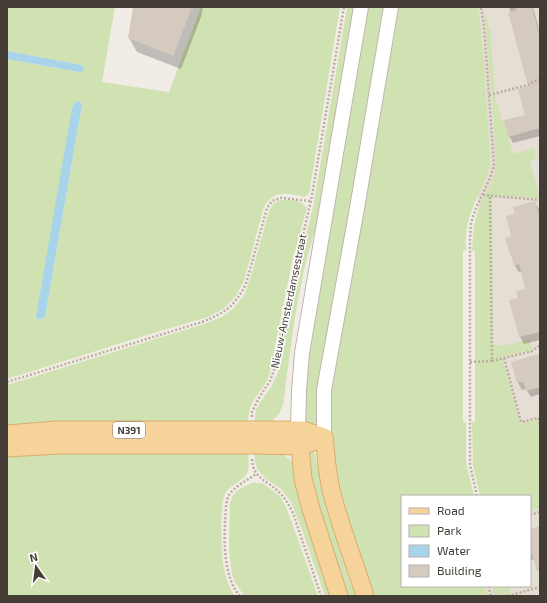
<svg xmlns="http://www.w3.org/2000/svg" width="547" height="603" font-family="'Exo 2',sans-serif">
	<rect width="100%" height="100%" fill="#f1ede6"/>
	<path fill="#e5ded4" d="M473,7H540V596H468L486,588L487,586H530V496H485Z"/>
	<path fill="#d1e2b2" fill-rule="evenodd" d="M7,7H115L102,82L169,92L201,7H340L309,194L304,197C287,192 270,190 263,210L244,281L236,296L223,309L208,317L144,336L7,379V59L79,72L84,68L81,65L7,51ZM74,104L82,106L45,317L39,320L36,316Z
		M347,7H355L320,211L304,270L294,323L283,405L279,414L273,420L261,425H254L256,410L261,401L271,387L278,372L284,333L301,253L309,224L314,202Z
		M367,7H385L318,421L315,424L307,425L302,419L308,353Z
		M397,7H478L480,21L484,62L490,159C489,180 478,192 472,210C467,222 465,237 466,250L463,251V422L466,423V463L474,496H402V586H485L488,596H369L329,454L330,377L340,340Z
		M485,16H487L488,27L490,28L495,91L491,92Z
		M495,95L502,121L504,120L513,154L534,148L536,159L530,161L540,197V198L494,195L492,199L493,344L502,346L529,340L532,349L502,357L520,424L537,419L540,431V508L530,511V496H480L473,466L472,422H475V251H472C473,238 473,225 477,214C480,204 486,195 490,185C493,179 495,172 496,164L492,96Z
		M280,200C290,200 300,199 307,208L292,262L269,376C264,390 251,398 249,413C248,417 248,422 248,426L7,429V385L204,324L222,317L234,308L244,295L250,279L269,211L273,204Z
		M248,449C248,456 250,464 248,471C245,481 230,484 225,494C219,508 221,562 226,577C228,584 231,590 235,596H7V453Z
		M254,449L281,453L289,459L294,464L335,596H325L301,527L291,502L281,489L265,478L257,469L255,462Z
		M307,450L313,451L315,454L326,506L350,582L356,596H343L318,520Z
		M252,483H261L264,484L280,496L287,509L318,596H244L235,582L232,574L231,567L229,550L230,503L233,495L238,490L243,487Z
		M492,586H509L510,594L506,596H494Z"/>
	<path fill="#e3e0de" d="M539,158L540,193L539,194L530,161Z"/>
	<path fill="#a7d4e9" d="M7,51L82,65L84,68V70L81,72H79L7,59Z
		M79,101L81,103L82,105L45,317L38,320L36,316L72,108L75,102Z"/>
	<path fill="#0003" d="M134,7H203L201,17L181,69L137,52L129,38Z
		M509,7H533L540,33V136L513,143L509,136L526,116L530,87Z
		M535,203L539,209L540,213V340L524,344L520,337L510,301L519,299L526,289L522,272H519L515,266L513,237L516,215Z
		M540,355V394L531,397L526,389L522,390L518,383L513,362Z
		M540,527V558L530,560V530Z"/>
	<path fill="#d5cabf" d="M133,7H192L173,56L128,38Z
		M516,7H532L540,37V128L508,137L504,120L525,115L518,89L528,86L508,12L516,10Z
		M535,201L540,218V332L519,337L509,300L518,298L516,291L525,289L519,264L514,266L511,255H510L505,238L511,236L506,216L515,214L513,207Z
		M538,354L540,362V387L526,391L523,382L517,383L511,362Z
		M540,526V571H537L530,547V529Z"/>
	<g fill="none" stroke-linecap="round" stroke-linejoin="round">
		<g stroke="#bfb6ac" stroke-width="16">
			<path id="minor" d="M298,430L299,391L302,353L361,7
				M324,437V390L356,214L391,7"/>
		</g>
		<g stroke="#d8ae6d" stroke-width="19">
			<path id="major" d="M7,434L56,430H303L324,437
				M299,436L303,479L311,509L339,596
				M324,437C326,455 327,472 331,490C340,526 354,561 365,596
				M7,448L59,445H251L299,446H303L324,437"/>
		</g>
		<path stroke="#bcae9c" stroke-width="2.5" stroke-dasharray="2 2" stroke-linecap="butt" d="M489,95L528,85L535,81L540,79
			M483,195L540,200
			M504,358L521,422L538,418L540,425
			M492,361L532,351L540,345
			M470,362L492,361L490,196
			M7,382L202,322C226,312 234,307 246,284L267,208L272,201L281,198L311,201
			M252,417V412L260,396L270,381L277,362L280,338L290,290L311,201L344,7
			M252,459C253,479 267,480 279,492C285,498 289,505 293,513L321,596
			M477,496L470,465V238L471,223L476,208L490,178L494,165L484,26L481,7
			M530,515L540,512
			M488,586L491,596
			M240,596C224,578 224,545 225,522C226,513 225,503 229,495C235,486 248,480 256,474
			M508,596L540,587"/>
		<use href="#minor" stroke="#fff" stroke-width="14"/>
		<use href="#major" stroke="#f5d39b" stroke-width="17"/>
	</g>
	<g text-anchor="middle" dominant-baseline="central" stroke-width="3" stroke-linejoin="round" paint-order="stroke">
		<rect fill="#fff" stroke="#7b7772" stroke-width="1" x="113" y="422" width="32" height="16" rx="3"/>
		<g font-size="10" font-weight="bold" fill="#433d36">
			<text x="129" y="430">N391</text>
		</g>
		<g font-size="11" fill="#433d36" stroke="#fff">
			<text transform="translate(288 301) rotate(-78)">Nieuw-Amsterdamsestraat</text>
		</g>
	</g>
	<rect width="547" height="603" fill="none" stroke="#433d36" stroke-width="16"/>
	<rect x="401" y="495" width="130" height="92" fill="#ffffff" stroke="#b4b1af"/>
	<rect x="409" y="508" width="20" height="6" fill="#f5d39b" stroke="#b4b1af"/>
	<text x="437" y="515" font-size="12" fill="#433d36">Road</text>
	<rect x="409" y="525" width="20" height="12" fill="#d1e2b2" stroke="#b4b1af"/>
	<text x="437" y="535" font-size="12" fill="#433d36">Park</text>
	<rect x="409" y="545" width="20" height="12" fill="#a7d4e9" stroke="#b4b1af"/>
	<text x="437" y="555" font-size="12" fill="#433d36">Water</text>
	<rect x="409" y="565" width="20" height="12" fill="#d5cabf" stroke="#b4b1af"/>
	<text x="437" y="575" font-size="12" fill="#433d36">Building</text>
	<g transform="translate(36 567) rotate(346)" stroke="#ffffff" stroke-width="3" paint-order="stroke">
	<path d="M0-3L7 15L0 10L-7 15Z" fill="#433d36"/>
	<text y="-6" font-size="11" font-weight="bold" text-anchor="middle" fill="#433d36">N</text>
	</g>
</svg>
